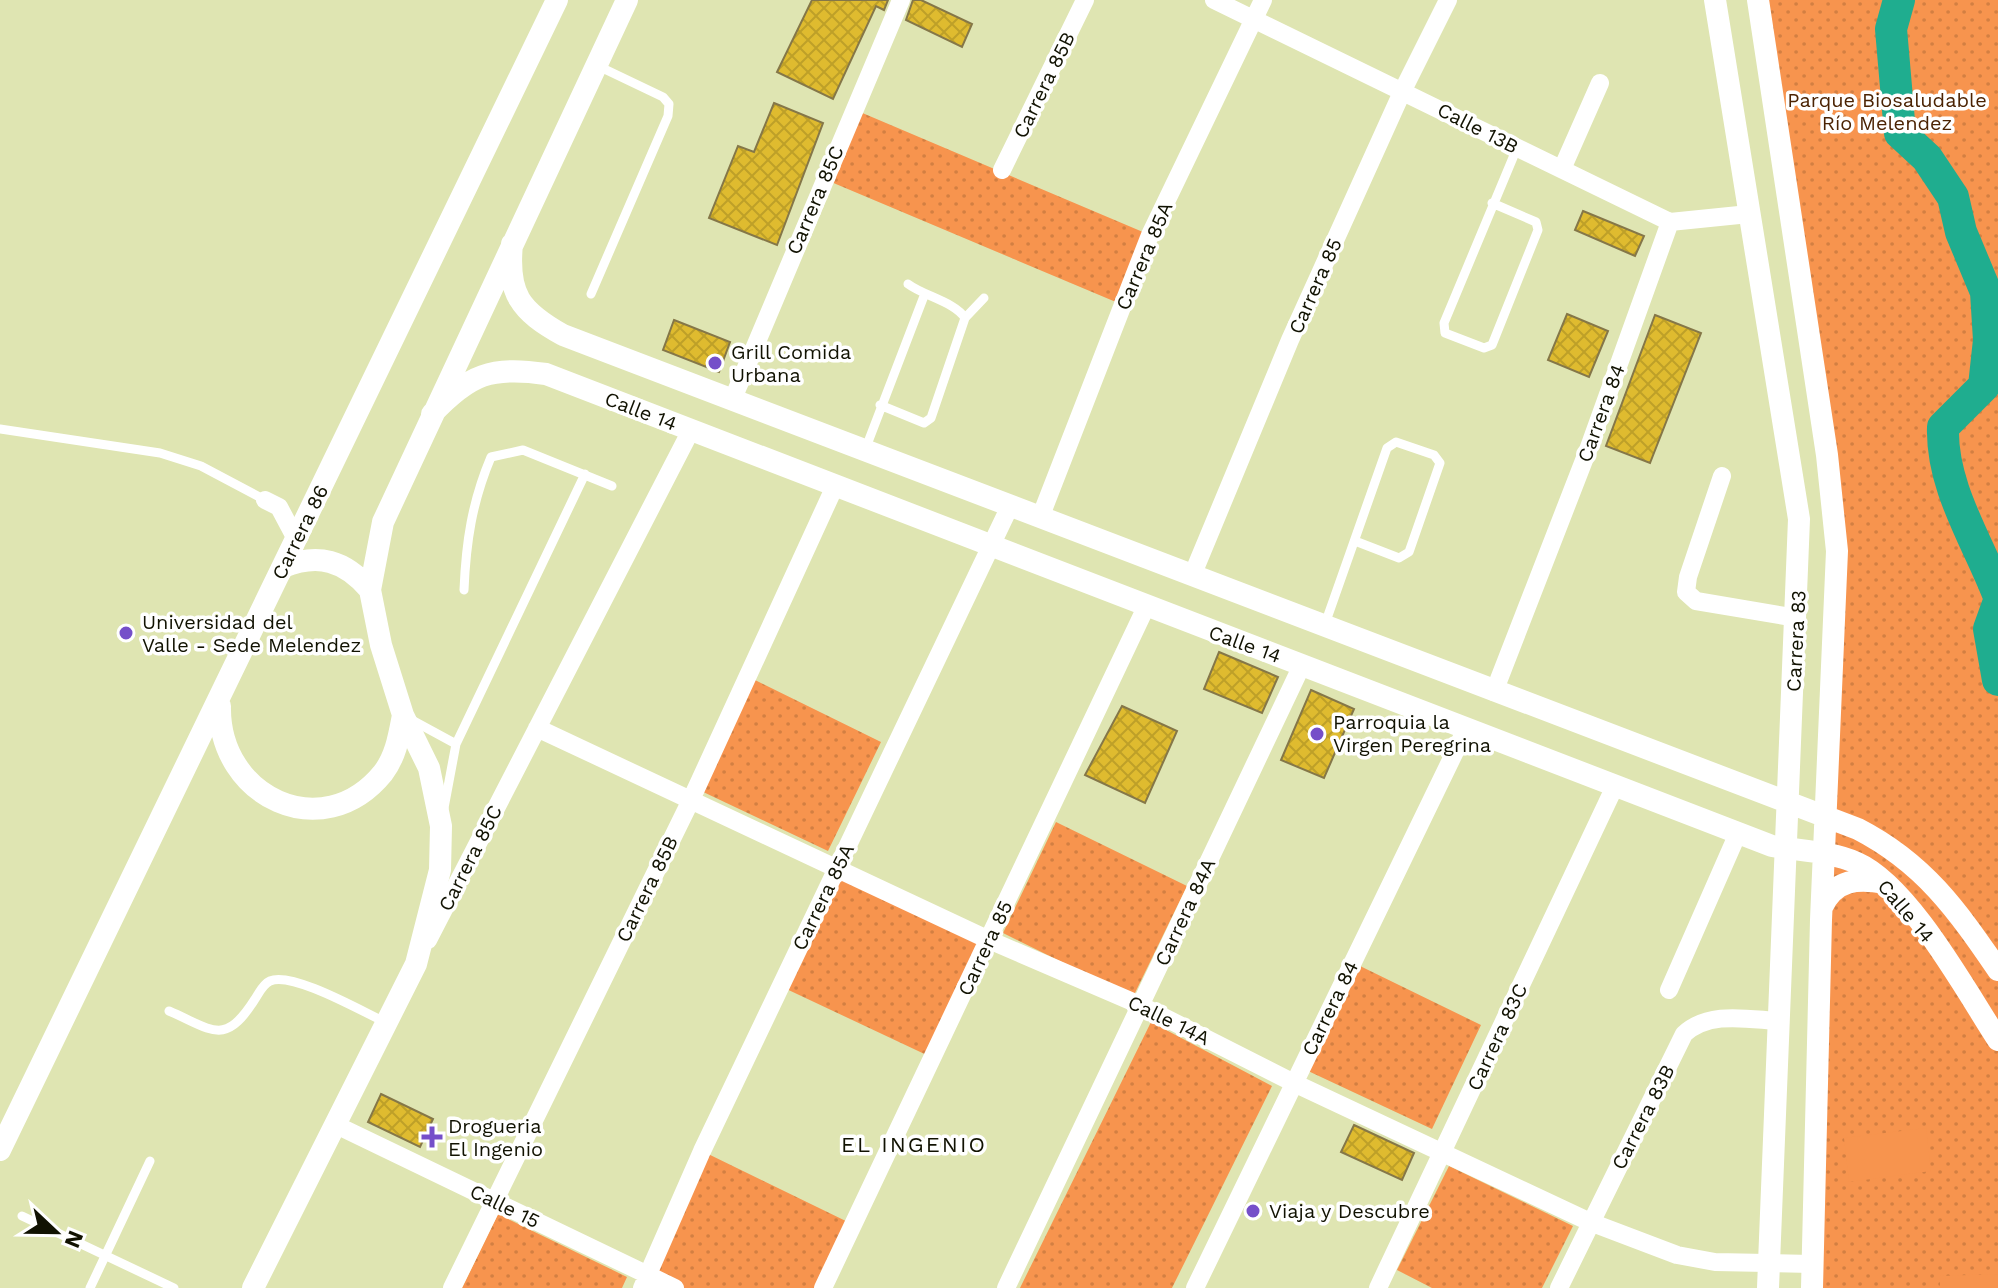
<svg xmlns="http://www.w3.org/2000/svg" width="1998" height="1288" font-family="'Work Sans',sans-serif">
	<defs>
		<pattern id="grass-dots" width="8" height="8" patternUnits="userSpaceOnUse" patternTransform="scale(2)"><rect width="8" height="8" fill="#f7944e"/><path d="M2 2h.1M6 6h.1" fill="none" stroke="#d37f42" stroke-width="1.8" stroke-linecap="round"/></pattern>
		<pattern id="building-cross-hatch" width="8" height="8" patternUnits="userSpaceOnUse" patternTransform="scale(2)"><rect width="8" height="8" fill="#dfbb2f"/><path d="M0 0l8 8M0 8l8-8" fill="none" stroke="#bea028"/></pattern>
	</defs>
	<rect width="100%" height="100%" fill="#dfe5b2"/>
	<path fill="url(#grass-dots)" d="M1758,0H1998V1288H1812L1837,587Z
		M853,109L1150,235L1123,305L824,179Z
		M753,679L881,742L828,851L699,790Z
		M1056,822L1187,886L1133,997L1003,933Z
		M837,868L989,940L933,1058L780,986Z
		M1360,966L1481,1025L1432,1129L1306,1070Z
		M1151,1022L1272,1086L1172,1288H1020Z
		M702,1151L854,1225L823,1288H675L648,1275Z
		M1449,1166L1573,1226L1542,1288H1432L1397,1270Z
		M498,1214L627,1277L622,1288H462Z"/>
	<path fill="#f7944e" d="M1926,1128L1931,1171L1849,1182L1844,1138Z
		M1998,1274V1288H1940V1276Z"/>
	<g fill="none" stroke-linecap="round" stroke-linejoin="round">
		<path stroke="#1fad8f" stroke-width="32" d="M1899,0L1891,29L1900,133L1927,158L1953,197L1961,232L1986,292L1989,340L1984,386L1943,427C1941,486 1977,540 1998,594
			M1998,604L1989,629L1998,680"/>
	</g>
	<path fill="url(#building-cross-hatch)" stroke="#857748" stroke-width="2" d="M812,0H888L884,10L876,6L833,99L777,72Z
		M913,0H921L972,24L962,47L906,20Z
		M774,103L823,123L777,245L709,218L738,146L754,152Z
		M1583,211L1644,236L1635,256L1575,230Z
		M1567,314L1608,331L1589,377L1548,360Z
		M1655,315L1701,333L1650,463L1606,446Z
		M674,320L730,342L719,372L663,350Z
		M1219,652L1278,677L1262,713L1204,689Z
		M1311,690L1354,709L1324,778L1281,760Z
		M1122,706L1177,731L1145,803L1085,775Z
		M381,1094L433,1119L420,1147L368,1122Z
		M1354,1125L1414,1153L1402,1180L1341,1152Z"/>
	<g fill="none" stroke-linecap="round" stroke-linejoin="round">
		<path stroke="#fff" stroke-width="9" d="M1492,203L1536,222L1538,230L1492,345L1484,348L1445,333L1444,323L1517,148
			M908,284C924,296 955,302 965,318
			M591,294L668,116L669,104L663,97L596,65
			M880,405L924,423L931,418L965,318L984,298
			M0,429L160,453L201,466L265,500
			M865,450L924,296
			M464,590C466,542 472,502 491,457L523,450L612,486
			M1325,624L1387,448L1396,442L1434,455L1440,463L1409,552L1399,558L1355,541
			M410,719L456,744
			M444,808L456,744L585,474
			M169,1011C213,1030 225,1047 255,999C259,993 263,984 270,981C292,971 363,1012 385,1022
			M22,1216L174,1288
			M90,1288L150,1161"/>
		<path stroke="#fff" stroke-width="18" d="M1214,0L1670,222L1749,214
			M1562,169L1600,83
			M1002,170L1085,0
			M732,401L901,0
			M1722,476L1688,577L1686,592L1696,601L1797,618
			M265,500L279,507L296,539
			M1040,518L1150,235L1263,0
			M1192,576L1290,340L1403,90L1448,0
			M1494,692L1588,450L1670,222
			M537,728L989,940L1140,1005L1294,1083L1590,1222L1677,1255L1715,1262L1812,1264
			M428,940L691,430
			M1669,990L1738,833
			M334,1124L675,1288
			M452,1288L690,802L835,486
			M642,1288L702,1151L1009,508
			M823,1288L1146,607
			M1006,1288L1302,665
			M1195,1288L1466,729
			M1378,1288L1615,786
			M1559,1288L1684,1034C1709,1011 1746,1019 1778,1021"/>
		<path stroke="#fff" stroke-width="22" d="M1715,0L1799,519L1768,1288
			M1758,0L1827,455L1837,551L1821,920L1812,1288
			M512,244C507,294 520,311 563,335L1858,829C1924,863 1957,910 1998,970
			M432,414C470,374 491,366 546,374L1772,846C1799,851 1831,851 1857,863C1909,886 1966,991 1998,1040
			M283,567C318,553 345,560 370,590
			M220,706C218,797 323,847 383,773C396,756 399,736 403,715
			M1822,907C1835,879 1858,878 1885,883
			M0,1150L557,0
			M253,1288L416,964L440,870L441,826L429,768L403,715L381,645L370,590L383,522L627,0"/>
	</g>
	<g fill="#754fc9" stroke="#fff" stroke-width="3">
		<circle cx="715" cy="363" r="8"/>
		<circle cx="126" cy="633" r="8"/>
		<circle cx="1317" cy="734" r="8"/>
		<path d="M428 1125h8v8h8v8h-8v8h-8v-8h-8v-8h8z"/>
		<circle cx="1253" cy="1211" r="8"/>
	</g>
	<g text-anchor="middle" dominant-baseline="central" stroke-width="7" stroke-linejoin="round" paint-order="stroke">
		<g font-size="20" fill="#111202" stroke="#fff">
			<text transform="translate(1044 85) rotate(-64)">Carrera 85B</text>
			<text transform="translate(1478 128) rotate(27)">Calle 13B</text>
			<text transform="translate(815 200) rotate(-67)">Carrera 85C</text>
			<text transform="translate(1144 256) rotate(-67)">Carrera 85A</text>
			<text transform="translate(1315 286) rotate(-66)">Carrera 85</text>
			<text transform="translate(641 411) rotate(21)">Calle 14</text>
			<text transform="translate(1601 413) rotate(-70)">Carrera 84</text>
			<text transform="translate(300 532) rotate(-64)">Carrera 86</text>
			<text transform="translate(1796 641) rotate(-87)">Carrera 83</text>
			<text transform="translate(1245 644) rotate(20)">Calle 14</text>
			<text transform="translate(470 858) rotate(-63)">Carrera 85C</text>
			<text transform="translate(647 889) rotate(-64)">Carrera 85B</text>
			<text transform="translate(823 897) rotate(-64)">Carrera 85A</text>
			<text transform="translate(1906 911) rotate(50)">Calle 14</text>
			<text transform="translate(1185 912) rotate(-65)">Carrera 84A</text>
			<text transform="translate(985 948) rotate(-65)">Carrera 85</text>
			<text transform="translate(1330 1008) rotate(-64)">Carrera 84</text>
			<text transform="translate(1169 1020) rotate(26)">Calle 14A</text>
			<text transform="translate(1497 1037) rotate(-65)">Carrera 83C</text>
			<text transform="translate(1643 1117) rotate(-63)">Carrera 83B</text>
			<text transform="translate(505 1206) rotate(26)">Calle 15</text>
		</g>
		<g font-size="20" fill="#4b2303" stroke="#fff">
			<text x="1887" y="100">Parque Biosaludable<tspan x="1887" dy="23">Río Melendez</tspan></text>
		</g>
		<g font-size="20" fill="#111202" stroke="#fff" text-anchor="start">
			<text x="731" y="352">Grill Comida<tspan x="731" dy="23">Urbana</tspan></text>
			<text x="142" y="622">Universidad del<tspan x="142" dy="23">Valle - Sede Melendez</tspan></text>
			<text x="1333" y="722">Parroquia la<tspan x="1333" dy="23">Virgen Peregrina</tspan></text>
			<text x="448" y="1126">Drogueria<tspan x="448" dy="23">El Ingenio</tspan></text>
			<text x="1269" y="1211">Viaja y Descubre</text>
		</g>
		<g font-size="22" letter-spacing="2" fill="#111202" stroke="#fff">
			<text x="914" y="1144">EL INGENIO</text>
		</g>
	</g>
	<g transform="translate(56 1232) rotate(112)" stroke="#ffffff" stroke-width="6" paint-order="stroke">
	<path d="M0-6L14 30L0 20L-14 30Z" fill="#111202"/>
	<text y="-12" font-size="22" font-weight="bold" text-anchor="middle" fill="#111202">N</text>
	</g>
</svg>
